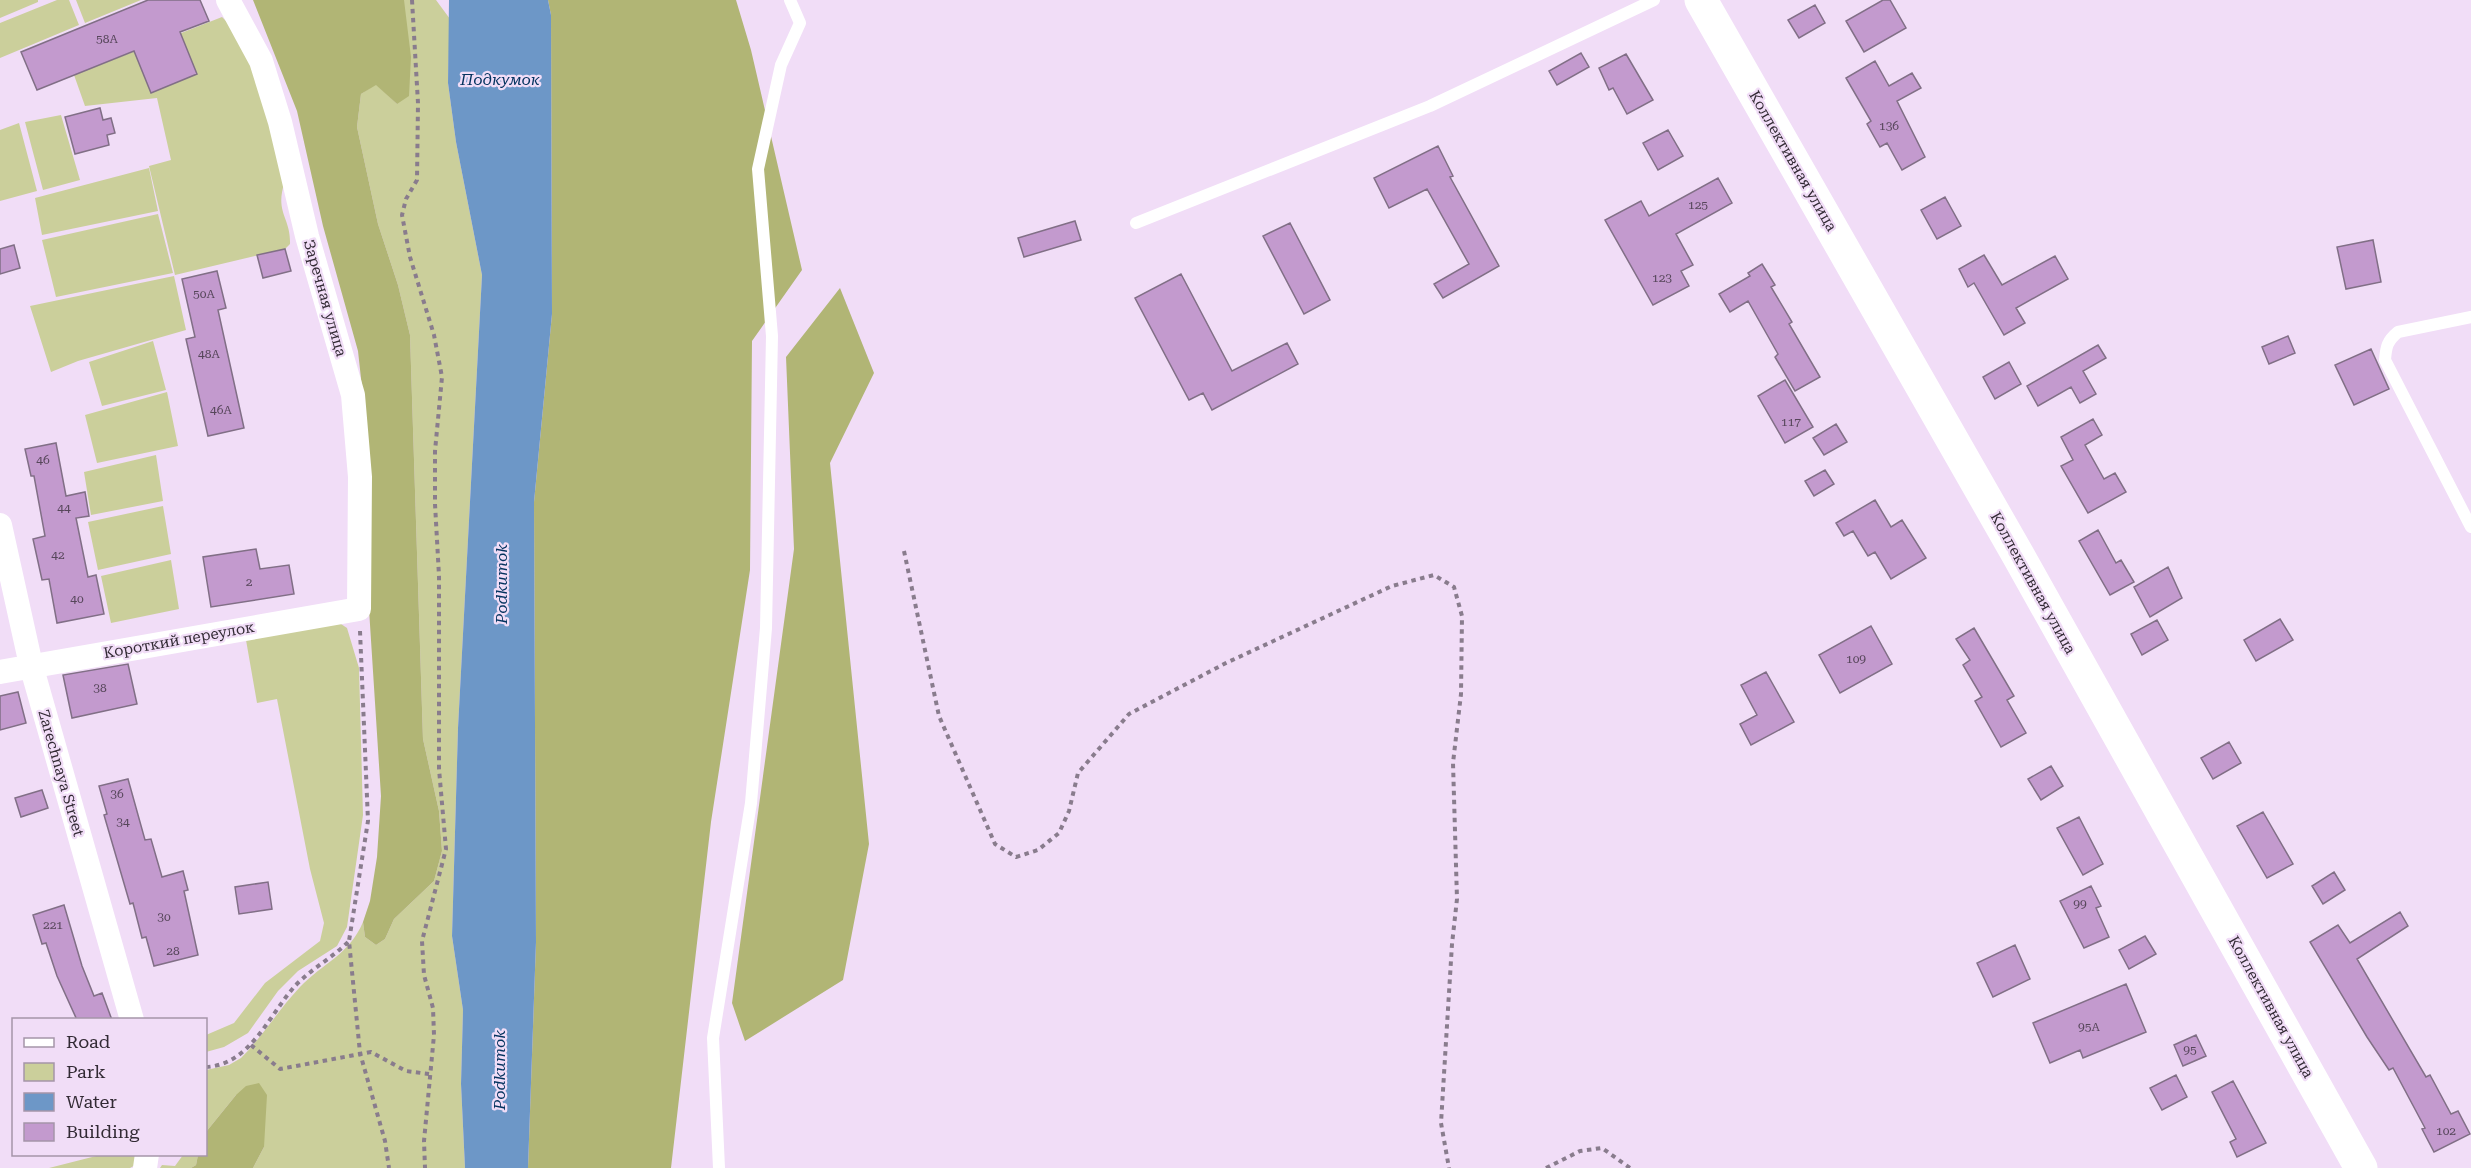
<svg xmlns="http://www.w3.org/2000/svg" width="2471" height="1168" font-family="'Roboto Serif',serif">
	<rect width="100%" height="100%" fill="#f1ddf7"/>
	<path fill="#cbcf9b" d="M0,0H38V2L0,18Z
		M57,0H69L79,25L0,58V23Z
		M76,0H141L85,23Z
		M404,0H436L450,19L448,83L456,142L482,275L458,728L452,936L463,1010L461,1084L465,1168H253L264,1147L236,1095L206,1132V1070L229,1065L241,1058C263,1036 279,1009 300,987C323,963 349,955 363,922L365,937L376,945L385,939L394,919L434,881L442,851L439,811L423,739L410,335L398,285L378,224L357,127L361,94L376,84L397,104Z
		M222,17C256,47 273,136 285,181C274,213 291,217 290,244L285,249L175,275L149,166L171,160L157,98L85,106L74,75Z
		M61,115L80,180L43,190L25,122Z
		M19,123L37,191L0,201V130Z
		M149,168L158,211L42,235L35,198Z
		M158,214L173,273L56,297L42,240Z
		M174,276L186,330L78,361L51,372L30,306Z
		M153,341L166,390L102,406L89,362Z
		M167,392L178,446L97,463L85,415Z
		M156,455L163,501L91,515L84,472Z
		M163,506L171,554L98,570L88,522Z
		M171,560L179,609L111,623L101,576Z
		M335,620L347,628L359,668L363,815L347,927L337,946L298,971L278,991L248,1033L224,1047L206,1052V1035L234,1023L265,983L320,941L324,923L310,869L277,699L257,703L246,640Z
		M100,1155H142L139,1163L130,1168H49Z
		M183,1155H198L196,1165L191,1168H160L162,1165L175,1166Z"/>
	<path fill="#b1b575" d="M253,0H404L411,57L409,96L397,104L376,85L361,94L357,127L378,224L398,285L410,335L423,739L439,811L442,851L434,881L394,919L385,939L376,945L365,937L363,922L370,901L377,857L381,796L369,609L366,424L358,351L323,226L297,111Z
		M548,0H736L751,50L802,270L752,341L750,570L711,822L671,1168H528L536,942L534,502L552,314L551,15Z
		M840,288L874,373L830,463L869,844L843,980L745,1041L732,1003L794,549L786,357Z
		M259,1083L267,1095L264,1147L253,1168H191L196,1165L198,1155L206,1154V1132L236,1095L246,1086Z"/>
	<path fill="#6d97c7" d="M449,0H548L551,15L552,314L534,502L536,942L528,1168H465L461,1084L463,1010L452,936L458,728L482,275L456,142L448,83Z"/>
	<path fill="#c39ace" stroke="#816f86" stroke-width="1.5" d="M148,0H200L209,21L180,32L197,74L151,93L134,51L37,90L21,52Z
		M1883,0H1890L1906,28L1864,52L1846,21Z
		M1815,5L1825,23L1799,38L1788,20Z
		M1581,53L1589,67L1557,85L1549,71Z
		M1626,54L1653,100L1627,114L1613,88L1609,90L1599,68Z
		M1875,61L1889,86L1912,73L1921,88L1897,101L1925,157L1902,170L1887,143L1880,147L1867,124L1871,121L1846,78Z
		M100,108L103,120L111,118L115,133L107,135L109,145L75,154L65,117Z
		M1668,130L1683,156L1658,170L1643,143Z
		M1438,146L1453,176L1450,177L1499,266L1443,298L1434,284L1469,264L1427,189L1389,208L1374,178Z
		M1718,178L1732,203L1676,234L1693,265L1681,271L1689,286L1653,305L1605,220L1641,201L1649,216Z
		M1945,197L1961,226L1937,239L1921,210Z
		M1075,221L1081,240L1024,257L1018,238Z
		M1290,223L1330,300L1304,314L1263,236Z
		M2373,240L2381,282L2346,289L2337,247Z
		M14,245L20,268L0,274V249Z
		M285,249L291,271L263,278L257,255Z
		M1984,255L2002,285L2055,256L2068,279L2016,308L2025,323L2004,335L1974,283L1968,287L1959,269Z
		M1762,264L1775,285L1771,287L1792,322L1789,324L1820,377L1795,391L1775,357L1778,354L1748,301L1730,312L1719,294L1750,276L1748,273Z
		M217,271L226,308L218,310L244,428L208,436L186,339L195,337L182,279Z
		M1181,274L1232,371L1287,343L1298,364L1212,410L1203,393L1189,400L1135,298Z
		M2288,336L2295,353L2269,364L2262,347Z
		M2098,345L2106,358L2083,371L2096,394L2080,403L2071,387L2038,406L2027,386Z
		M2371,349L2389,389L2354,405L2335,365Z
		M2009,362L2021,384L1995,399L1983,377Z
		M1785,380L1813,427L1785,443L1758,396Z
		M2093,419L2102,435L2085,445L2104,479L2115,473L2126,492L2088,513L2061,466L2073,460L2061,437Z
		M1836,424L1847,442L1824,455L1813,438Z
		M56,443L66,496L85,492L89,516L76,518L88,577L96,575L104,614L57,623L49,579L42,580L33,539L45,536L34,476H31L25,449Z
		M1825,470L1834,484L1814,496L1805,481Z
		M1875,500L1891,527L1902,520L1926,558L1891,579L1875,552L1868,556L1853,531L1844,536L1836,523Z
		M2098,530L2116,563L2121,560L2134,582L2110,595L2079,541Z
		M256,549L260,569L289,565L294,594L211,607L203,557Z
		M2168,567L2182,598L2150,617L2134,587Z
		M2280,619L2293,640L2256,661L2244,640Z
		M2157,620L2168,640L2142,655L2131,634Z
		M1871,626L1892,664L1840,693L1819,655Z
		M1974,628L2014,696L2007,700L2026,733L2001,747L1975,701L1982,697L1963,665L1970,660L1956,639Z
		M128,664L137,704L72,718L63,675Z
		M1766,672L1794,722L1751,745L1740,724L1757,715L1741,685Z
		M18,692L26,723L0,730V696Z
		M2229,742L2241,763L2213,779L2201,758Z
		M2051,766L2063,786L2041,800L2028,779Z
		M128,779L145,840L151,839L162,877L183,871L188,890L184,891L198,955L154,966L146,937L142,938L133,903L130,904L104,815L107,814L99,786Z
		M42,790L48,808L21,817L15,798Z
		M2263,812L2293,864L2267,878L2237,826Z
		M2079,817L2103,864L2083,875L2057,828Z
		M2334,872L2345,890L2323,904L2312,886Z
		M268,882L272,909L239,914L235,887Z
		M2091,886L2101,906L2096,908L2109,937L2084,948L2060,901Z
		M64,905L82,966L94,996L102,993L112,1020H77L57,976L46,943L42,944L33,915Z
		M2400,912L2408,926L2357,959L2426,1077L2430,1075L2451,1114L2458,1111L2470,1134L2434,1152L2422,1129L2425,1128L2393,1068L2389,1070L2367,1037L2310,942L2338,925L2350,943Z
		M2145,936L2156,954L2129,969L2119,950Z
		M2015,945L2030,979L1993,997L1977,963Z
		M2126,984L2146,1032L2083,1058L2080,1050L2050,1063L2033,1023Z
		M2196,1035L2206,1056L2183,1066L2174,1045Z
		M2176,1075L2187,1097L2162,1110L2150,1088Z
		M2233,1081L2266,1143L2237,1157L2230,1142L2236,1139L2212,1092Z"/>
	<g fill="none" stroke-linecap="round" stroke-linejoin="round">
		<path stroke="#897c8d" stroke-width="4" stroke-dasharray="4.5 4.5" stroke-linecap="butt" d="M412,0L418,103L417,180L406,199L402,215L410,257L434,335L442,377L435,451V504L439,576V769L446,849L422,941L424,975L433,1008L434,1035L424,1141L425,1168
			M904,551L939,716L995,844L1016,857L1038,850L1059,833L1069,811L1078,773L1129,714L1226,663L1392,586L1434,575L1454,587L1462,616L1461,694L1453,763L1457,899L1452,944L1441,1123L1449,1168
			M360,631L368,821L349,941L360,1053L385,1141L389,1168
			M251,1045L280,1069L371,1052L406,1071L429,1074
			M206,1067C250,1065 269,1015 295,986C311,969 332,958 348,942
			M1546,1168L1580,1151L1602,1148L1630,1168"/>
		<path stroke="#fff" stroke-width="12" d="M1136,223L1430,106L1654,0
			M2471,317L2398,332C2387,341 2386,347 2385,360L2471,527
			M719,1168L713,1038L751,803L766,628L772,336L758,169L781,65L800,23L790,0"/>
		<path stroke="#fff" stroke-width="24" d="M0,525L31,665L132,1020
			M0,672L359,609L360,477L353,395L307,236L280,122L261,61L228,0
			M145,1168L147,1154"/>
		<path stroke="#fff" stroke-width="33" d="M1701,0L2018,555L2361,1168"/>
	</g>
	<g text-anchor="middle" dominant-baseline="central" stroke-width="4.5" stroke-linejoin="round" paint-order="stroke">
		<g font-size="12" fill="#56465a">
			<text x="107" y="39">58А</text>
			<text x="1889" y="126">136</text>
			<text x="1698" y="205">125</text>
			<text x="1662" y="278">123</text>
			<text x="204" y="294">50А</text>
			<text x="209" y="354">48А</text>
			<text x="221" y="410">46А</text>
			<text x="1791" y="422">117</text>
			<text x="43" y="460">46</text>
			<text x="64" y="508">44</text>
			<text x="58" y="555">42</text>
			<text x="249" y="582">2</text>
			<text x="77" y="599">40</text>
			<text x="1856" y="659">109</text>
			<text x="100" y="688">38</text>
			<text x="117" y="794">36</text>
			<text x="123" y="822">34</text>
			<text x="2080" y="904">99</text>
			<text x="164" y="917">30</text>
			<text x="53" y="925">221</text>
			<text x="173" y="951">28</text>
			<text x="2089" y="1027">95А</text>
			<text x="2190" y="1050">95</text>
			<text x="2446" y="1131">102</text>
		</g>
		<g font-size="15" fill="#322a34" stroke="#f1ddf7">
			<text transform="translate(1793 161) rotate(60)">Коллективная улица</text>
			<text transform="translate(325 298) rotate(74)">Заречная улица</text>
			<text transform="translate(2033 583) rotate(61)">Коллективная улица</text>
			<text transform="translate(179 640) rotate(-10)">Короткий переулок</text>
			<text transform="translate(61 773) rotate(74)">Zarechnaya Street</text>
			<text transform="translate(2271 1007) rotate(61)">Коллективная улица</text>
		</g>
		<g font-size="16" font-style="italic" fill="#03325e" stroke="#f1ddf7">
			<text x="500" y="79">Подкумок</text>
			<text transform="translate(501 584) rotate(-90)">Podkumok</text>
			<text transform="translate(499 1070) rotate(-90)">Podkumok</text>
		</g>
	</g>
	<rect x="12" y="1018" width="195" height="138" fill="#f1ddf7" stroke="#a595a9" stroke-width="1.5"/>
	<rect x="24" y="1038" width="30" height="9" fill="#ffffff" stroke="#a595a9" stroke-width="1.5"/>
	<text x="66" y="1048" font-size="18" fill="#322a34">Road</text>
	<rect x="24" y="1063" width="30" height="18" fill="#cbcf9b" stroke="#a595a9" stroke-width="1.5"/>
	<text x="66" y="1078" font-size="18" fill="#322a34">Park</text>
	<rect x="24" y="1093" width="30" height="18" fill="#6d97c7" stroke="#a595a9" stroke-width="1.5"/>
	<text x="66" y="1108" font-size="18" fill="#322a34">Water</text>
	<rect x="24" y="1123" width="30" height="18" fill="#c39ace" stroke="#a595a9" stroke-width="1.5"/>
	<text x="66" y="1138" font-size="18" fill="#322a34">Building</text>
</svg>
